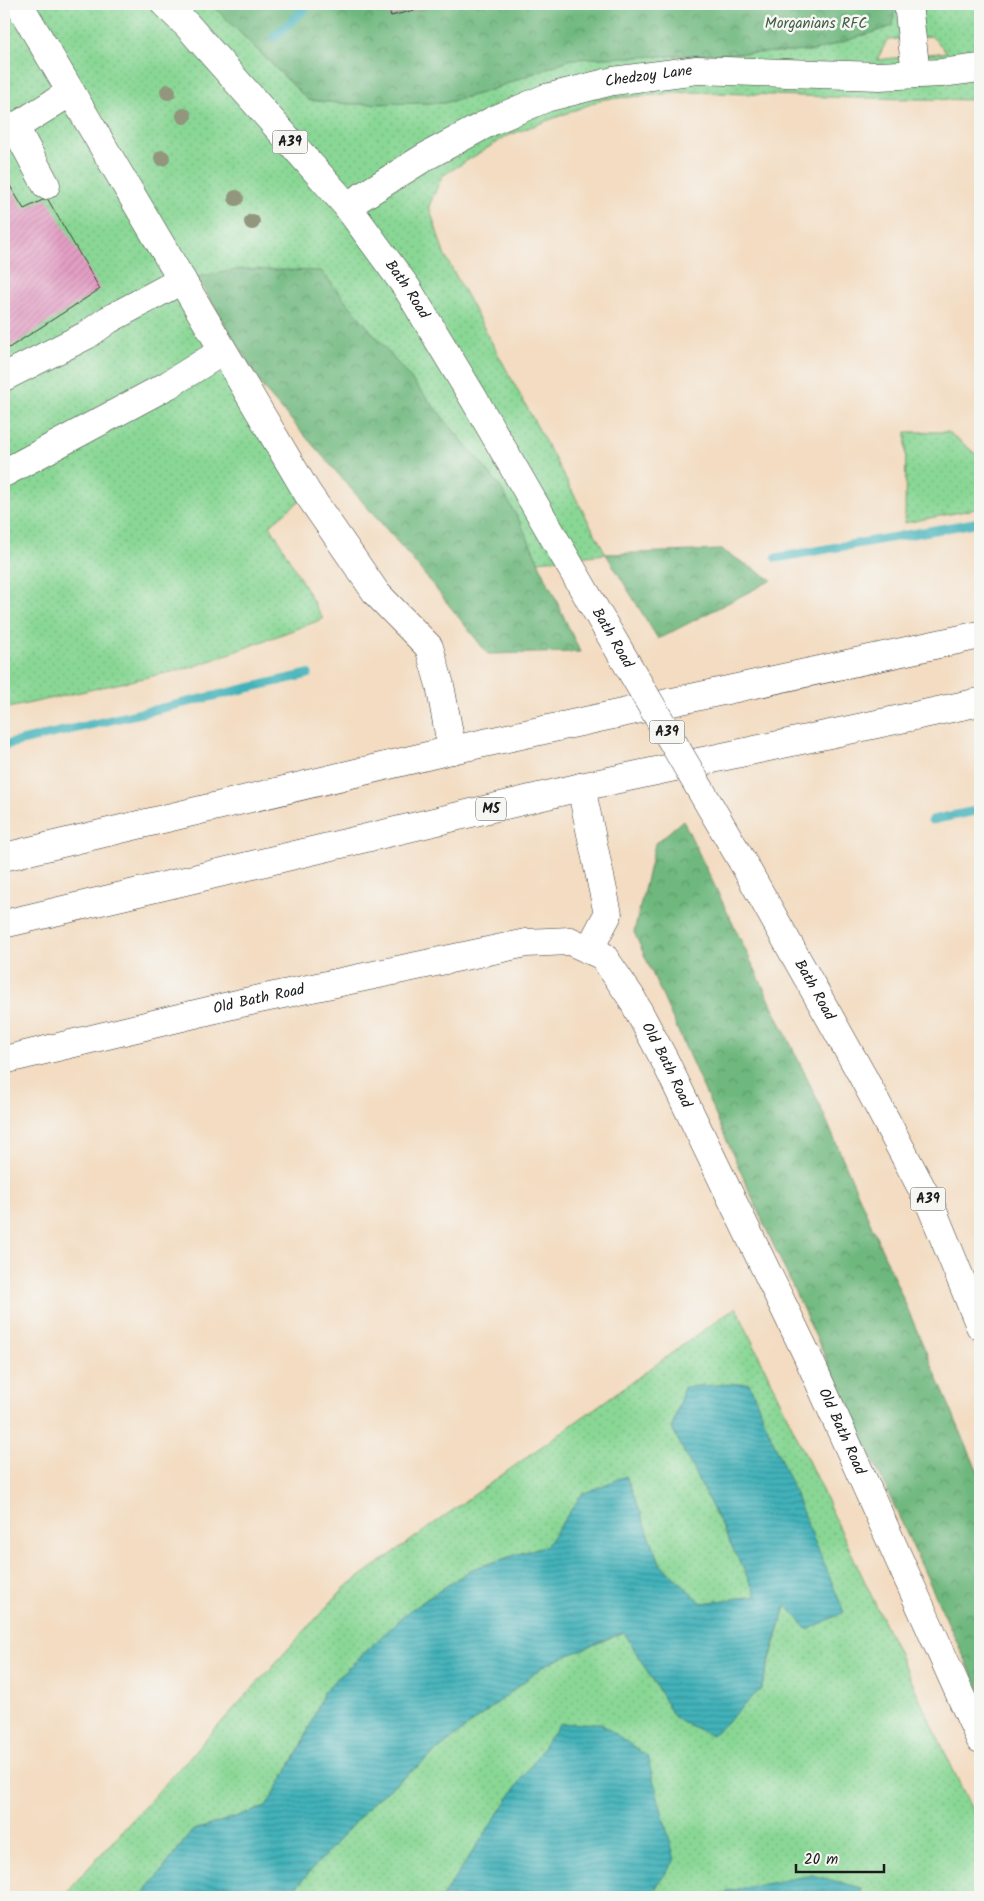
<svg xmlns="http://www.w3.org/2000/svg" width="984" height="1901" font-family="Kalam,sans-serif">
	<defs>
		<pattern id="grass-dots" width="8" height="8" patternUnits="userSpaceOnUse" patternTransform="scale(1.25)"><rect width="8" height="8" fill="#89d795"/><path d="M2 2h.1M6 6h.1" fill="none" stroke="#76b880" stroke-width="1.8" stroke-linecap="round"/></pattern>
		<pattern id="forest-crowns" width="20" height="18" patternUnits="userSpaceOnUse" patternTransform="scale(1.25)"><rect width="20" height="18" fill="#6eb87e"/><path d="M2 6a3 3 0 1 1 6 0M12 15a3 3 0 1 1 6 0" fill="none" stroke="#5a9566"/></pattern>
		<pattern id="water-rules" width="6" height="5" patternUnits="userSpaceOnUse" patternTransform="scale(1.25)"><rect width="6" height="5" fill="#42b2ba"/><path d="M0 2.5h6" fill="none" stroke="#369096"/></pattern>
		<pattern id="building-hatch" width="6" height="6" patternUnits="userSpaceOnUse" patternTransform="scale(1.25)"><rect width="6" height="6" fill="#e39fc4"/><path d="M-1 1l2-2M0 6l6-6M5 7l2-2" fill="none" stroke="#c288a8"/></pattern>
	</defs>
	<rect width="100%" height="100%" fill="#f6f6f2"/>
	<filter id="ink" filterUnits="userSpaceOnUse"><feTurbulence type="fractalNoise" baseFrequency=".02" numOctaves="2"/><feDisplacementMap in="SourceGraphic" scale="10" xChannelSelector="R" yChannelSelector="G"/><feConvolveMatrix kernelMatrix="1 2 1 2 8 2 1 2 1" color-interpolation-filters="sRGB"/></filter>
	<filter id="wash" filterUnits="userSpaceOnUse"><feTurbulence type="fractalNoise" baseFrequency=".0096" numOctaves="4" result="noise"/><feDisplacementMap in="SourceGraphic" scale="20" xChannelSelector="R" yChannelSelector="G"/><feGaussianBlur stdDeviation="1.12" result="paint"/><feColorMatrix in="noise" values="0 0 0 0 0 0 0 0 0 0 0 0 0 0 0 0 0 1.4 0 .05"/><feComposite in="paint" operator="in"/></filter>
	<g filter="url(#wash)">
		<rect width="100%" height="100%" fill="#f3dcc1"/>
		<path fill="url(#grass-dots)" stroke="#527a58" fill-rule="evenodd" d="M4,4H211L308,100L349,104L444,103L485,92L571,59L814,51L836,44L659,4H980V100L856,98L692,92L604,99L507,136L442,176L429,206L444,254L606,554L538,561L521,524L499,485L321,271L182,280L308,494L270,525L323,619L193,667L4,709ZM931,36L947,52L877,60L887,40Z
			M906,432H948L980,457V508L905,523Z
			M736,1307L980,1827V1897H859L862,1889L727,1891L723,1897H649L675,1860L560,1724L442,1897H287L374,1801L545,1665L624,1632L675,1718L761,1689L787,1604L684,1387L672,1428L757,1596L702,1603L661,1565L626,1476L582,1494L547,1545L472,1569L409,1611L324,1691L303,1743L266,1807L192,1831L142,1897H62L343,1589Z"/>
		<path fill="url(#forest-crowns)" stroke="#456a4d" d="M211,4H349L391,16L442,4H895L893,26L814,51L571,59L485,92L444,103L349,104L308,100Z
			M242,269L321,271L499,485L521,524L580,652L488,654L408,554L264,389L196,277Z
			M722,550L772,580L658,639L606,554Z
			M683,820L818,1101L980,1477V1692L772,1242L634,932L655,844Z"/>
		<path fill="url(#water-rules)" stroke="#2f676b" d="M749,1383L844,1612L808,1630L786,1605L761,1689L712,1736L675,1718L624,1632L545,1665L374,1801L287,1897H142L192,1831L266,1807L303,1743L324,1691L409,1611L472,1569L547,1545L582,1494L626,1476L661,1565L702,1603L757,1596L672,1428L684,1387Z
			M600,1723L647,1756L675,1860L649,1897H442L559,1724Z
			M812,1875L862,1888L859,1897H723L727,1891Z"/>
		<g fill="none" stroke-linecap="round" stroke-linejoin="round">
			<path stroke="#42b2ba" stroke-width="9" d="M274,37L310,4
				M776,558L980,522
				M4,745L308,674
				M932,820L980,810"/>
		</g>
		<g id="blocks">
			<path fill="url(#building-hatch)" d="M387,4H439L391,16Z
				M4,176L24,209L47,198L100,289L4,351Z"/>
		</g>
	</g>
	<g filter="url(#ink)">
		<use href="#blocks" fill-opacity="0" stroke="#3c3935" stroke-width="1"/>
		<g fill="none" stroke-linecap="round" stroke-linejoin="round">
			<g stroke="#3c3935" stroke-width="29">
				<g id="minor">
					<path d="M19,4L308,494L377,594L429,647L440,685L452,750"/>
					<path d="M908,4L916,74"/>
					<path d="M46,185L15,127L71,92"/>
					<path id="s1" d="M347,206L425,157L492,121L546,98L613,81L697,70L879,76L941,73L980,68"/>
					<path d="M4,377L87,335L108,320L182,280"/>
					<path d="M4,473L168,385L223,351"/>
					<path d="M581,787L608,914L589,950"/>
					<path id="s2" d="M4,1060L241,1003L526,943L570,941L603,956L631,997L665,1061L807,1355L980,1739"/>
				</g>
			</g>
			<g stroke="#3c3935" stroke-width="29">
				<g id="major">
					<path id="s3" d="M165,4L187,25L347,206L407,288L474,399L591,602"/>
					<path id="s4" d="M742,861L863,1077L930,1204L980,1326"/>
				</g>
			</g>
			<g stroke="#3c3935" stroke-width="29">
				<path id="highway" d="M4,857L452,750L980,635
					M4,924L581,787L980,702"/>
			</g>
			<use href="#minor" stroke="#fff" stroke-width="28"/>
			<use href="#major" stroke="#fff" stroke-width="28"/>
			<use href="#highway" stroke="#fff" stroke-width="28"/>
			<g stroke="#3c3935" stroke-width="29" stroke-linecap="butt">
				<g id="major-bridge">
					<path id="s5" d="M591,602L742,861"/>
				</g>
			</g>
			<use href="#major-bridge" stroke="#fff" stroke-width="28"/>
		</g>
		<g fill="#92967d">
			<circle cx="168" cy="92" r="8"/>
			<circle cx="184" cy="116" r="8"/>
			<circle cx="162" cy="158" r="8"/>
			<circle cx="236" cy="198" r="8"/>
			<circle cx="252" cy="222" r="8"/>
		</g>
	</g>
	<g text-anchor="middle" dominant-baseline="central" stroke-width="5" stroke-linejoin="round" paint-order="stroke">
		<g fill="#f6f6f2" stroke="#5d5d5c" stroke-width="1">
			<rect x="272.5" y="130.5" width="35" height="23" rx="4"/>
			<rect x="649.5" y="720.5" width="35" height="23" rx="4"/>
			<rect x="476" y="797.5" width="30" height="23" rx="4"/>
			<rect x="910.5" y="1187.5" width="35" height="23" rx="4"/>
		</g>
		<g font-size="14" font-weight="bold" fill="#1c1c1c">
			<text x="290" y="142">A39</text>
			<text x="667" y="732">A39</text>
			<text x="491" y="809">M5</text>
			<text x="928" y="1199">A39</text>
		</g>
		<g font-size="15" fill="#425d46" stroke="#f6f6f2">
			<text x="816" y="24">Morganians RFC</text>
		</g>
		<g font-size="15" fill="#1c1c1c" stroke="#f6f6f2">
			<text stroke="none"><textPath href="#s1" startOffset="332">Chedzoy Lane</textPath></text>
			<text stroke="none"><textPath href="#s3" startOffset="375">Bath Road</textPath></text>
			<text stroke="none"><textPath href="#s5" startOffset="42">Bath Road</textPath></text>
			<text stroke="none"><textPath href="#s4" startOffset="148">Bath Road</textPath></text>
			<text stroke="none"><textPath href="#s2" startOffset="262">Old Bath Road</textPath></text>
			<text stroke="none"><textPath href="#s2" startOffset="742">Old Bath Road</textPath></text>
			<text stroke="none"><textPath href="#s2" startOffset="1148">Old Bath Road</textPath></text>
		</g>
	</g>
	<rect width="984" height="1901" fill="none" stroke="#f6f6f2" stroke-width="20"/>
	<path d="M796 1864v8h88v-8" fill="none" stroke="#1c1c1c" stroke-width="2.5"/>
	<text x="804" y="1864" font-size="15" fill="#1c1c1c" stroke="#f6f6f2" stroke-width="4" paint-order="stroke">20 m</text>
</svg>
